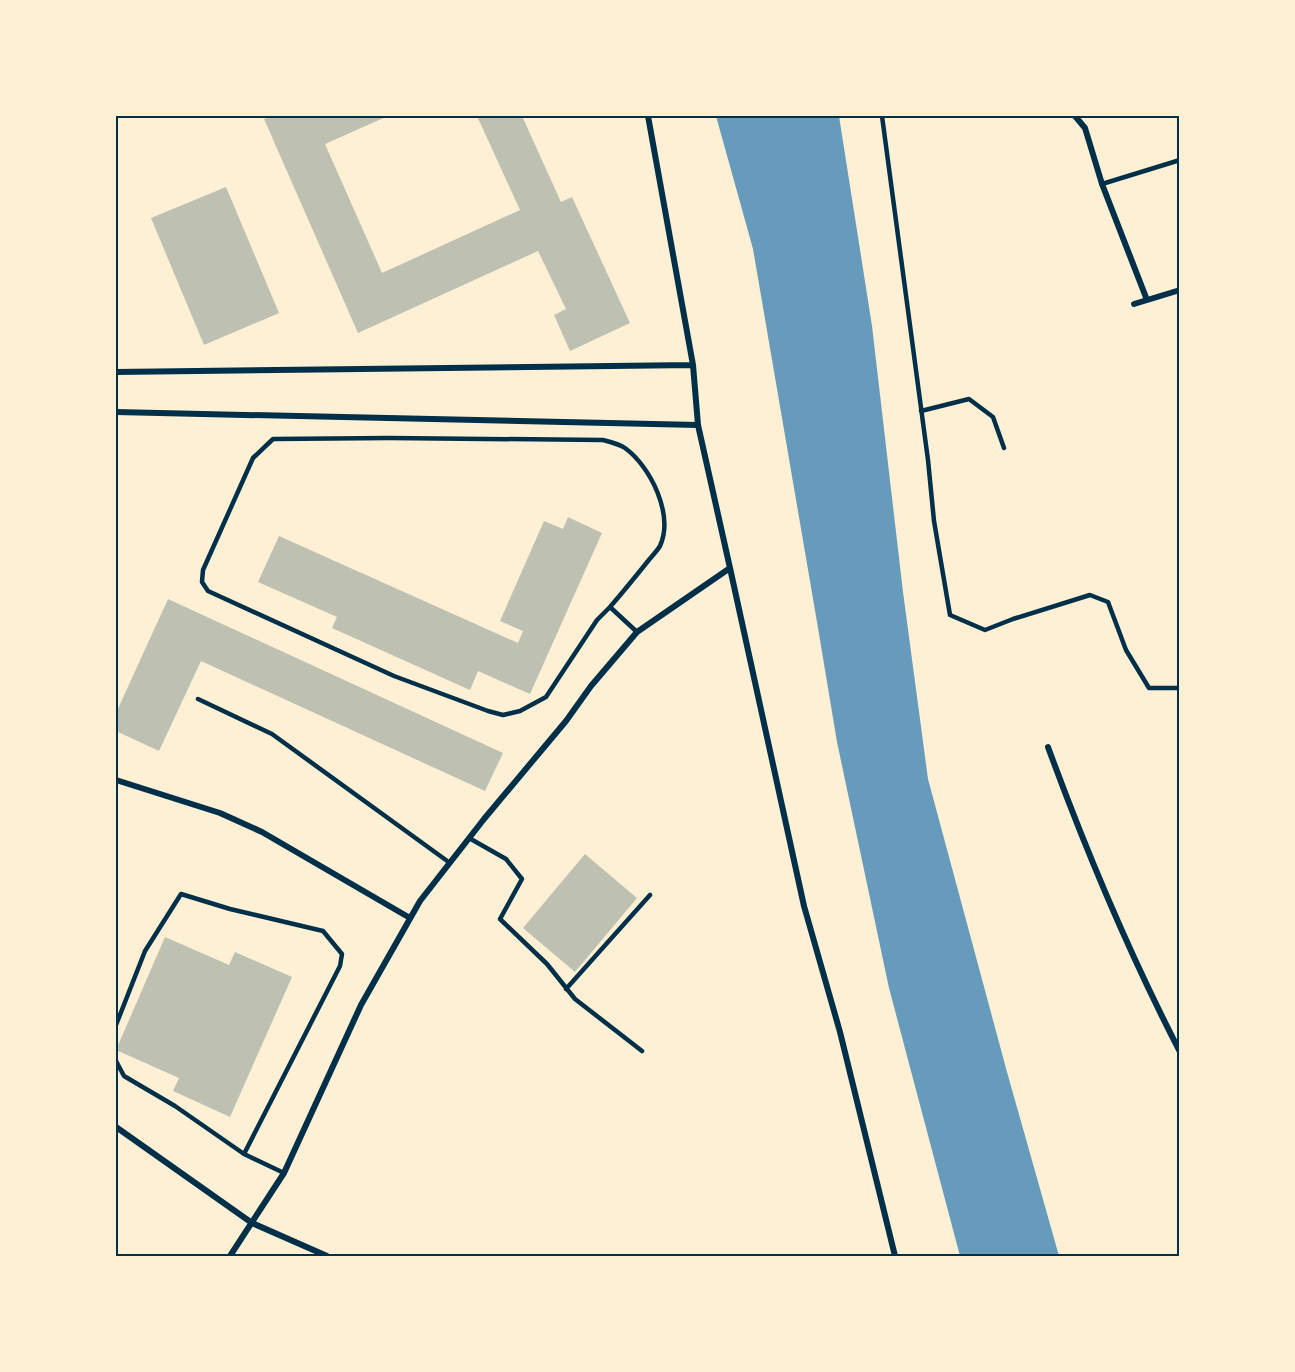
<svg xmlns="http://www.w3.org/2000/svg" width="1295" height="1372" font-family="'PT Serif',serif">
	<rect width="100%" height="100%" fill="#fdf0d5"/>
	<path fill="#669bbc" d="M716,116H839L872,326L903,592L928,779L1007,1072L1059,1256H960L889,988L837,742L817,622L753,249Z"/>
	<path fill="#bec0b2" d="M272,116H388L325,144L382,273L520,210L477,116H522L561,202L572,197L630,323L570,351L554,315L566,309L538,251L358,333L264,119Z
		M226,187L279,313L204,345L151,218Z
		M568,517L602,533L530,694L478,671L470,690L332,628L337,617L258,582L279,536L518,643L523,631L500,621L544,521L563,529Z
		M168,599L503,753L485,791L201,661L159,751L116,731V713Z
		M585,854L637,898L575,972L523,928Z
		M165,937L229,965L235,952L292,977L230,1117L173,1091L179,1078L116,1050Z"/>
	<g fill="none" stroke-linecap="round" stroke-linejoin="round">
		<path stroke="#003049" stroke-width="4.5" d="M882,116L928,460L934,521L950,615L985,630L1013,619L1090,595L1108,602L1126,650L1149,688H1180
			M1102,184L1180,160
			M921,411L969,399L993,417L1004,448
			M610,607C623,592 636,576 648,561C652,556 657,551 660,546C674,515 651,467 625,448C619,444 611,442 603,440L390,438L273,439L253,458L203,570L202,582L208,591L394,676L488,711L503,715L520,711L546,697L597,620L610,607L637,632
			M198,699L272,734L450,863
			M469,838L506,859L522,879L500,919L547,964L575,999L642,1051
			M566,989L650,895
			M116,1025L145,951L181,894L230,909L323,931L342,954L340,966L244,1154
			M116,1061L124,1076L175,1106L244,1154L284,1173"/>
		<path stroke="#003049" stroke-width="6" d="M1075,116L1085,128L1102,184L1147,300
			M1134,304L1180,290
			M116,372L693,365
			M116,412L698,425
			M730,568L804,906L840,1032L895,1256
			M1048,747C1086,851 1129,953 1180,1052
			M116,780L220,813L262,832L410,918
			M116,1127L252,1223L327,1256
			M230,1256L284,1173L361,1005L420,901L484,819L566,721L591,686L637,632L730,568L698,425L693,365L648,116"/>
	</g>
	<rect width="1295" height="1372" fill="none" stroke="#fdf0d5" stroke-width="234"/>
	<rect x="117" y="117" width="1061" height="1138" fill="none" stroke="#003049" stroke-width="2"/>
</svg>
